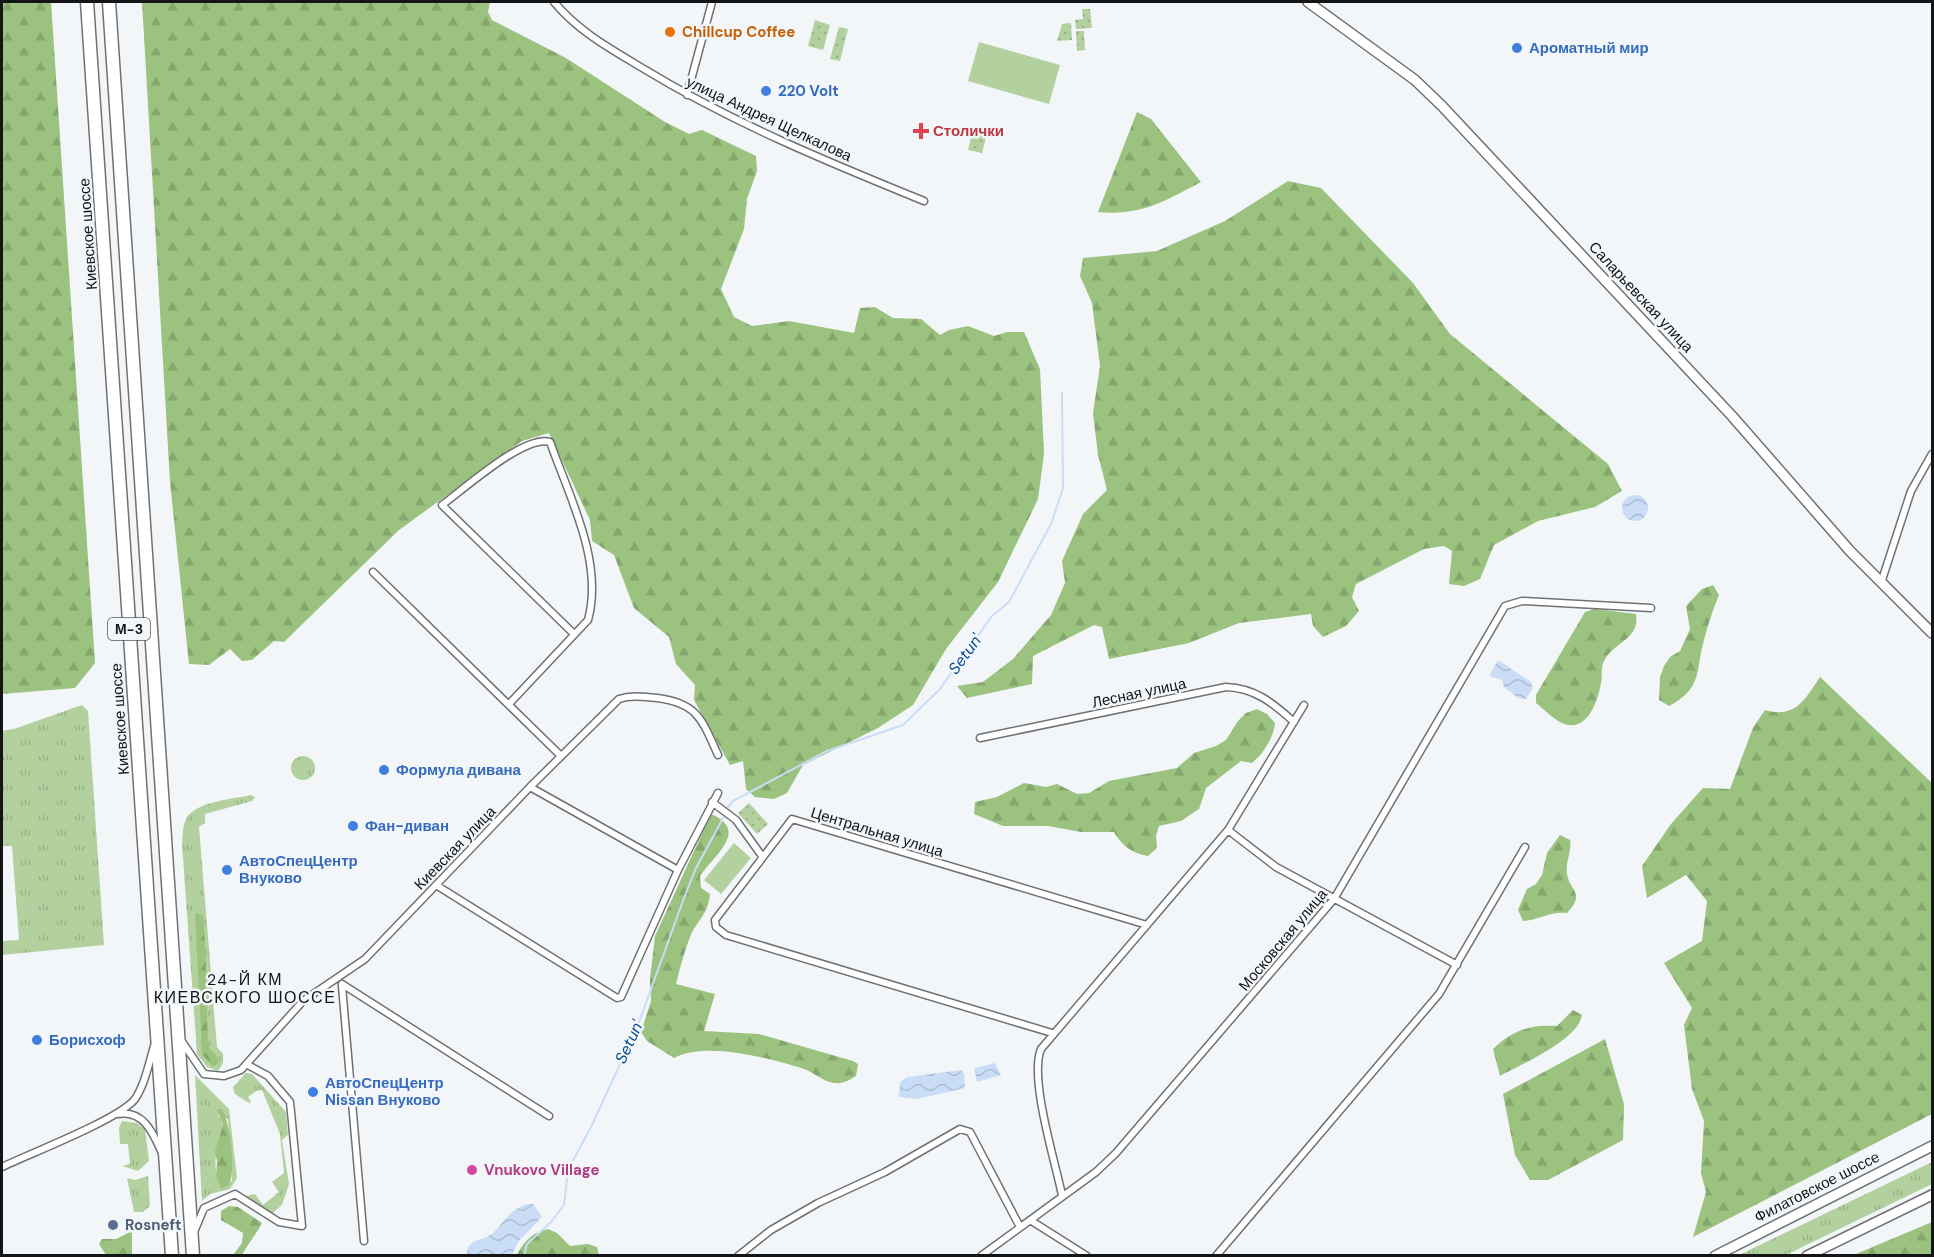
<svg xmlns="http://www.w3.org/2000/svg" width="1934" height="1257" font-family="'DM Sans',sans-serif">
	<defs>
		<pattern id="grass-tufts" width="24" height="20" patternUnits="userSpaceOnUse" patternTransform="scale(1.5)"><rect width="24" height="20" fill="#b3d19e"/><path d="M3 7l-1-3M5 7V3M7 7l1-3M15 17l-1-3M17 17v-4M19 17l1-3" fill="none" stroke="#99b387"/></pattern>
		<pattern id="forest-firs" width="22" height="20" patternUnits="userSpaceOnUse" patternTransform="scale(1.5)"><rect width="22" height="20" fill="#9bc27f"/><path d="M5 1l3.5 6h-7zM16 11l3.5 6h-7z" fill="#85a66d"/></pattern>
		<pattern id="park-dots" width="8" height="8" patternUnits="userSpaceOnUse" patternTransform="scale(1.5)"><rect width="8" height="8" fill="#b3d19e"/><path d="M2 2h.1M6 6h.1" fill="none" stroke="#99b387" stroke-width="1.8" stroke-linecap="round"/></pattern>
		<pattern id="water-waves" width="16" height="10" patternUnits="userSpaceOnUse" patternTransform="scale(1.5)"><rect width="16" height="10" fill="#c9ddf6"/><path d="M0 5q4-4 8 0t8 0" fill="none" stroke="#acbdd2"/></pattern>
	</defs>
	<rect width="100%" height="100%" fill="#f3f6f9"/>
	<path fill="url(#grass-tufts)" fill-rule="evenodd" d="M82,705L88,711L104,945L2,955V941L19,940L12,846H2V731L14,729Z
		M291 768a12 12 0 1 1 24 0a12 12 0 1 1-24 0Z
		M251,795L255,797L252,801L205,814V823L199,827L217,1047L223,1054V1063L218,1071L207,1067L197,1054L182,844C183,835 182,824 188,816C200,801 233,799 251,795Z
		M246,1073L252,1074L286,1112L288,1135L282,1140L289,1184L282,1205L269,1216L246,1199V1196L255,1194L263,1205L279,1192L272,1182L284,1173L280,1134L262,1090L256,1091L248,1097L251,1102L249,1103L235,1094L233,1087Z
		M195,1075L229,1109L237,1178L230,1189L210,1194L202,1201ZM218,1114L228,1119L232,1181L220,1183C210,1165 219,1143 223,1125Z
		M122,1121L137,1123L145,1129L149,1161L138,1171L122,1166L130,1164L128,1144H120L119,1128Z
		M1932,1162V1184L1786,1255H1739Z
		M148,1176L150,1206L143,1212H134L127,1178L135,1180Z"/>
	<path fill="url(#forest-firs)" d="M2,2H51L95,663L75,688L2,694Z
		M142,2H490L488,12L492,20L566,58L665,122L689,134L702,130L756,156L757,171L747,199L744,229L721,289L734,317L752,326L789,321L854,333L860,308L875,307L893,318L921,319L940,335L949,330L968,326L994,336L1007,332H1024L1040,369L1044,454L1038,499L998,582L946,649L913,705L878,728L803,765L787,793L774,799L755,797L746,789L743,761L730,765L694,700L695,685L676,664L669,637L634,608L614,555L592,541L590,520L549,433L522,441L399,530L284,642L274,641L252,660L242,661L230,649L209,665L189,664L170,482Z
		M1137,112L1151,119L1201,182C1165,201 1141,216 1098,212Z
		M1288,181L1321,188L1413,283L1450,334L1608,464L1622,491L1595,507L1538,521L1494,545L1480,579L1464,586L1449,584L1452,551L1444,546L1424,549L1356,584L1352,597L1359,611L1346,626L1323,637L1313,626L1311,614L1239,623L1189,643L1109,659L1102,627L1094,625L1033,656L1032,684L967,698L957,686L983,682L1013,659L1051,615L1065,583L1062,561L1083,514L1107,490L1098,455L1093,413L1100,366L1092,303L1080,276L1083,258L1157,251L1225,221Z
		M1713,585L1719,595C1713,609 1708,625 1704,640C1695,672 1703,688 1669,706L1659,700L1660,677L1664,666L1670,657L1680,651L1690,629L1686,606L1702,589Z
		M1595,609L1636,614C1640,640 1614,641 1604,661C1600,669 1603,675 1601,683C1598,701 1587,734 1562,723C1553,719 1544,709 1536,703V695L1585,612Z
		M1820,677L1932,783V1114L1693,1237L1706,1192L1701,1173L1704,1121L1692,1089L1684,1025L1692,1008L1664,963L1702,941L1707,901L1686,875L1647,898L1642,866L1671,824L1703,788L1730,789L1753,728L1765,710C1796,719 1805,699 1820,677Z
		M1257,709L1267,714L1275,723C1274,737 1263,754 1252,763L1241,761L1206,788L1199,809L1181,821L1159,826L1156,836L1157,848L1148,856C1132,853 1122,846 1114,832H1081L1048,826H1003L974,814L975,802L997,797L1024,783L1046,787L1057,784L1077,794L1089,793L1109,781L1177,768L1194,753L1216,746L1226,740L1238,721L1246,713Z
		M711,814C749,830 716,854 700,876L701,888L710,894C708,915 697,920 690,937C684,952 680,968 676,984L715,994L704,1031L759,1034L853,1061L858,1064L856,1076C849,1080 844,1084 835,1083C822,1082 813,1071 801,1068C768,1058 705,1041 674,1058L647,1041L641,1032L651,1001L650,979L655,936Z
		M1560,835L1570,840C1572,851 1565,863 1567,874C1570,892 1586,892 1567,913C1550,911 1539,920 1523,921L1518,910L1527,889L1536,884L1542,875L1547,853Z
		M195,913L203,915C207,958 206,999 208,1043C209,1052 218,1054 219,1062L213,1067L202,1054Z
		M1573,1010L1582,1015C1578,1040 1522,1064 1500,1076L1493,1049C1513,1030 1531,1024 1557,1026Z
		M1605,1039L1624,1104L1623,1140L1548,1180H1530L1515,1155L1503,1094Z
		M217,1109H222C230,1121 237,1174 228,1186L221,1188L216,1176L217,1161L215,1151L223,1125Z
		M229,1206L238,1207L262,1223C256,1235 248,1243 242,1255H233L242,1243L243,1233L221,1220V1211Z
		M1932,1222V1255H1853L1856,1254Z
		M548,1229L557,1233L570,1246L588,1244L597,1247L599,1255H517C524,1241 532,1233 548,1229Z
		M132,1231V1255H106L99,1244L102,1239H116Z"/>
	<path fill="url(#park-dots)" d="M1082,9H1090L1092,28L1076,29L1075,20L1083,19Z
		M815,20L830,25L823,50L808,46Z
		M1071,23L1072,40L1057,41L1062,24Z
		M839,27L848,29L840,61L830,59Z
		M1076,31H1084L1085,50L1077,51Z
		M974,125L988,129L982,153L968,150Z
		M749,803L768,824L757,834L738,813Z"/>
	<path fill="#b3d19e" d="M979,42L1060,65L1049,104L968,81Z
		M734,843L751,858L721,894L704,880Z"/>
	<path fill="url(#water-waves)" d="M1622 508a13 13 0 1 1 26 0a13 13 0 1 1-26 0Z
		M1498,660L1531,682L1533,688L1526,699L1518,698L1504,687L1502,680L1489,676Z
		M995,1063L1001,1075L977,1082L974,1068Z
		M961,1070L964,1074L965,1088L917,1099L899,1097L900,1082L907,1077Z
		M527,1204H533L542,1217L518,1242L512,1255H467C466,1238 484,1242 494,1232C507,1218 507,1212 527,1204Z"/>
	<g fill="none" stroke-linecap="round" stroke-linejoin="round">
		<path stroke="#c9ddf6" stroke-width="2" d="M727,808L733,801L827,751L903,725L940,689L992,616L1009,602L1051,524L1063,488L1062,393
			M524,1256L527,1244L551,1222L564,1205L568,1170L592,1125L638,1025L684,898L696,868L723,818"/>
		<g stroke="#6f7174" stroke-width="9">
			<path id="street" d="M554,2C579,32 611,49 644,69C733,123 828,162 924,201
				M687,95L712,2
				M373,572L561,756
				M1881,583L1911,491L1932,454
				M509,704L588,620C604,562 569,496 550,442C525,434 464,489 442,505L574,634
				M980,738L1226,687C1255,688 1273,703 1294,722
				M530,787L678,870
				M712,802L736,820L762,856
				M1228,830L1276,867L1457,965
				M436,885L617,998L621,997L678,870L718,793
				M342,984L549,1116
				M342,986L364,1241
				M1052,1033L726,935L716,927L715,920L792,819L1147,925
				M181,1040L204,1074L224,1076L241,1070L303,1001L365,959L530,787L619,699C632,695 644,697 657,698C698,703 702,720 718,755
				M118,1114C144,1110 153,1133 162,1153
				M2,1167C29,1154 120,1119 135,1099C145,1084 149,1063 154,1046
				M1062,1195C1055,1161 1029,1078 1041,1049L1228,830L1304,705
				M1030,1220L1087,1256
				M194,1232L204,1208L235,1194L279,1222L302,1226L290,1102L268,1076L248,1065
				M738,1256L771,1230L818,1203L885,1172L960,1129L970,1132L1020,1227
				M981,1256L1096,1172L1116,1153L1334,899L1505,606L1522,601L1651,608
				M1216,1256L1439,994L1525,847"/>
		</g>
		<g stroke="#6f7174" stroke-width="12">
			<path id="secondary" d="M1308,2L1415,80L1442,106L1732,416L1850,551L1932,633
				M1715,1256L1932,1146
				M1807,1256L1932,1195"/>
		</g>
		<g stroke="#6f7174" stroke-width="15">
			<path id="highway" d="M87,2L172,1256
				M109,2L193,1256"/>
		</g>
		<use href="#street" stroke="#fff" stroke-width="6"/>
		<use href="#secondary" stroke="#fff" stroke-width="9"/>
		<use href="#highway" stroke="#fff" stroke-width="12"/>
	</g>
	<circle fill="#e8710a" stroke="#f3f6f9" stroke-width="2" cx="670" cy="32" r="6"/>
	<g fill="#3f7fe0" stroke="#f3f6f9" stroke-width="2">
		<circle cx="1517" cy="48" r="6"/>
		<circle cx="766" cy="91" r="6"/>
		<circle cx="384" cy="770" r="6"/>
		<circle cx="353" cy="826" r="6"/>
		<circle cx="227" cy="870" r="6"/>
		<circle cx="37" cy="1040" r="6"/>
		<circle cx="313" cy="1092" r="6"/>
	</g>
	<path fill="#e0444e" stroke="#f3f6f9" stroke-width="2" d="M918 122h6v6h6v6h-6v6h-6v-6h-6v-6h6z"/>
	<circle fill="#d1479c" stroke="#f3f6f9" stroke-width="2" cx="472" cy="1170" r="6"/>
	<circle fill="#5c6f8a" stroke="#f3f6f9" stroke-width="2" cx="113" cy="1225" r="6"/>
	<g text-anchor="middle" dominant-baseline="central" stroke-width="5" stroke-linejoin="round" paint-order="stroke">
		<rect fill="#f3f6f9" stroke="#57585a" stroke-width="1.5" x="108" y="618" width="42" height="22" rx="4.5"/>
		<g font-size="14" font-weight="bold" fill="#141516">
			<text x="129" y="629">М-3</text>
		</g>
		<g font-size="15" font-weight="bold" fill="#c56008" stroke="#f3f6f9" text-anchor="start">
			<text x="682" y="32">Chillcup Coffee</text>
		</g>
		<g font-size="15" font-weight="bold" fill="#366cbe" stroke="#f3f6f9" text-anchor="start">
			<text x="1529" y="48">Ароматный мир</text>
			<text x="778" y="91">220 Volt</text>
			<text x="396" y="770">Формула дивана</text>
			<text x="365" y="826">Фан-диван</text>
			<text x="239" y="861">АвтоСпецЦентр<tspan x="239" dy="17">Внуково</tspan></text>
			<text x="49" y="1040">Борисхоф</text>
			<text x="325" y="1083">АвтоСпецЦентр<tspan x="325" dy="17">Nissan Внуково</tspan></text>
		</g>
		<g font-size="15" fill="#141516" stroke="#f3f6f9">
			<text transform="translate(769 119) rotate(25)">улица Андрея Щелкалова</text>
			<text transform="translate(88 234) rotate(-94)">Киевское шоссе</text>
			<text transform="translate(1641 297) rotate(47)">Саларьевская улица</text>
			<text transform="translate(1139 693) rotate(-12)">Лесная улица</text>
			<text transform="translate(120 719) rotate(-94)">Киевское шоссе</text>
			<text transform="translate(877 832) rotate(17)">Центральная улица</text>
			<text transform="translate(455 848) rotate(-46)">Киевская улица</text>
			<text transform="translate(1283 940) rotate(-50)">Московская улица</text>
			<text transform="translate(1817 1187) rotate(-27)">Филатовское шоссе</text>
		</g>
		<g font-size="15" font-weight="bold" fill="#be3a42" stroke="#f3f6f9" text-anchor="start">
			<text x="933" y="131">Столички</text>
		</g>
		<g font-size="15" font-weight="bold" fill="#b23c85" stroke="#f3f6f9" text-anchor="start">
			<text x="484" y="1170">Vnukovo Village</text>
		</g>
		<g font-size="15" font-weight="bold" fill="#4e5e75" stroke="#f3f6f9" text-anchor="start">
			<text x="125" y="1225">Rosneft</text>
		</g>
		<g font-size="16" font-style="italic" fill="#034c91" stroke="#f3f6f9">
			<text transform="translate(965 654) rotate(-54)">Setun'</text>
			<text transform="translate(629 1042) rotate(-65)">Setun'</text>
		</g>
		<g font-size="16" letter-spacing="1.5" fill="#141516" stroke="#f3f6f9">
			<text x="245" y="979">24-Й КМ<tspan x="245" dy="18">КИЕВСКОГО ШОССЕ</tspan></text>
		</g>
	</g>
	<rect width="1934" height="1257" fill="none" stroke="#141516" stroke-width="6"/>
</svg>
